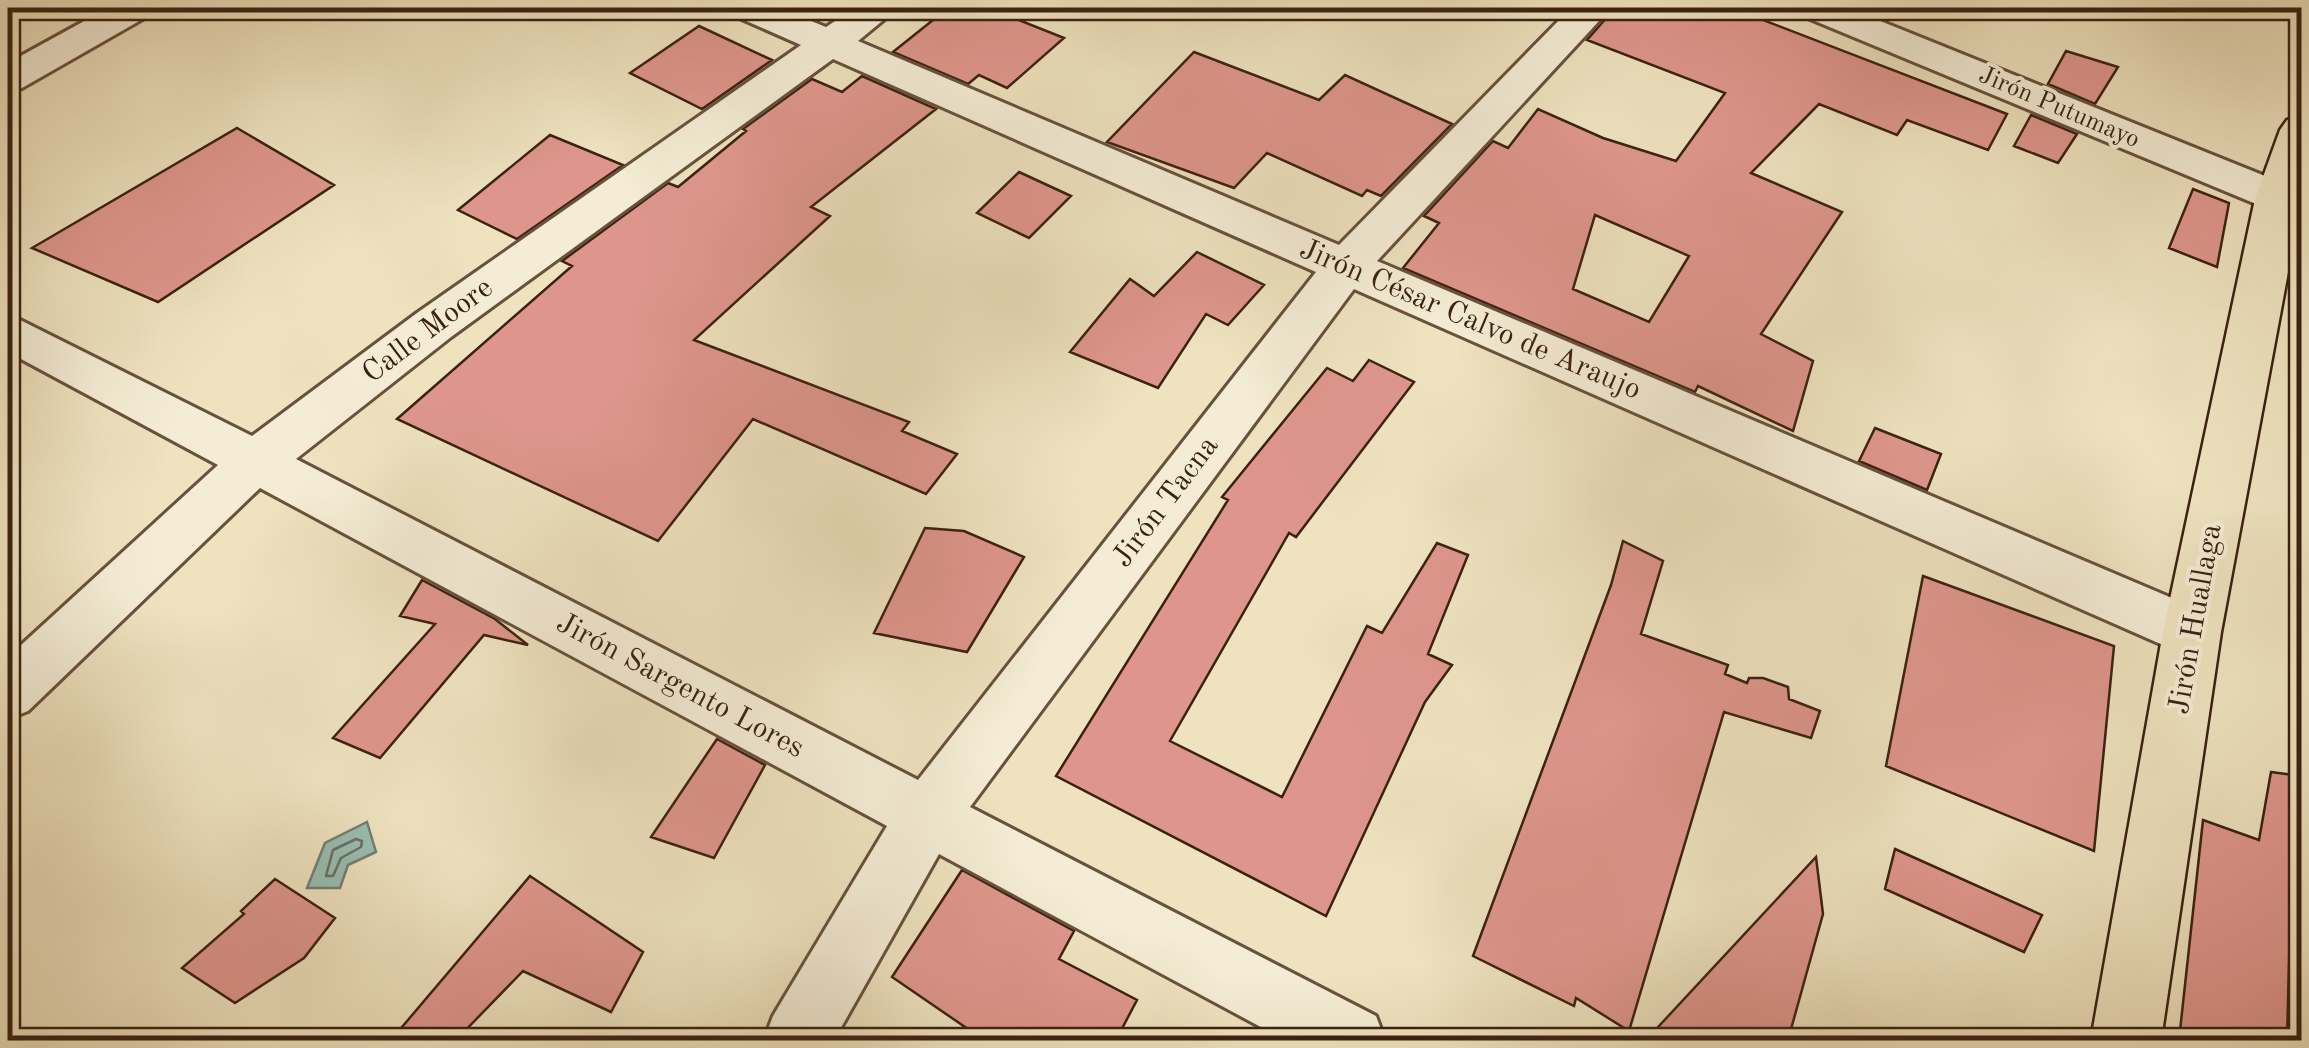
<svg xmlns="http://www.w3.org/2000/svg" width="2309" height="1048" font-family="'Old Standard TT',serif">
	<rect width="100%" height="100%" fill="#eee2bf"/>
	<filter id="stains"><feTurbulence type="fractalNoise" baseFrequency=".002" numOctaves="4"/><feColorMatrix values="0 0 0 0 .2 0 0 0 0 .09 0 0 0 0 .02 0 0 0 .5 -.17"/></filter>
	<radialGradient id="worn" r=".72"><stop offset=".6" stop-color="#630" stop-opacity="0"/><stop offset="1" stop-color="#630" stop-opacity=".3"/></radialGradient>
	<path fill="#99beb2" stroke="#737f72" stroke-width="2.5" d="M367,822L376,852L348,865L340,888H307L325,843Z"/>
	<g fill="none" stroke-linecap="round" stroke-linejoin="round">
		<path stroke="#6a7062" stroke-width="2.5" d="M356,839L362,841L361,847L341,858L333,876H326L333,850Z"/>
	</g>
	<path fill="#de968c" stroke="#3b2112" stroke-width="2.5" fill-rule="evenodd" d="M948,8H989L1064,38L1007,88L979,75L968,84L893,52Z
		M1615,8H1732L2007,114L1988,150L1907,120L1897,135L1819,104L1751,173L1842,212L1761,334L1813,361L1793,431L1698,386L1695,392L1403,268L1439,223L1424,216L1493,141L1508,148L1538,109L1603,138L1676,161L1725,93L1587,40ZM1595,215L1689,256L1649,322L1573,289Z
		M699,26L772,60L702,109L630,73Z
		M2066,51L2118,67L2095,104L2048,84Z
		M1194,52L1319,100L1345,75L1452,124L1381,196L1367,190L1362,196L1267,153L1234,188L1107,142Z
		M862,76L936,109L811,207L830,216L694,340L909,422L902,431L957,454L926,494L753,419L658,541L397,419L572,266L562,261L668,183L678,187L746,131L743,129L812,79L842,92Z
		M2031,115L2077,134L2058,163L2014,146Z
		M237,128L334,185L158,302L32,248Z
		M550,135L623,165L517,239L458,210Z
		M1019,172L1071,196L1029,238L977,213Z
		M2193,189L2229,203L2217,267L2169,248Z
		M1197,252L1264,285L1228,325L1206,314L1158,388L1070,352L1130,279L1154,296Z
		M1369,360L1414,382L1296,537L1289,533L1170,741L1282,797L1367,626L1382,633L1437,543L1468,555L1428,654L1452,665L1425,702L1326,916L1056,776L1228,500L1222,497L1327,368L1353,381Z
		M1875,428L1941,454L1927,490L1859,461Z
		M925,528L964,531L1024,557L967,652L874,633Z
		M1623,541L1663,561L1641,634L1728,665L1725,674L1747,683L1749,678H1763L1788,687L1789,699L1820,711L1811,738L1724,712L1629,1031L1576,998L1574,1006L1473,956L1611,585Z
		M1923,576L2114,646L2094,851L1886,766Z
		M422,580L495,619L528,645L484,635L380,758L333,738L435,624L400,616Z
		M717,739L765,765L714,858L651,837Z
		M2271,772L2294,775L2287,1040H2179L2203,820L2259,840Z
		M1895,849L2042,915L2024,952L1885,889Z
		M1816,857L1823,914L1788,1040H1646Z
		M962,870L1074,931L1059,959L1137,1000L1116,1040H984L892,977Z
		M530,876L643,952L611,1012L523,971L456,1040H391Z
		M275,879L335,918L304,958L235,1003L182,968L244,914L241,911Z"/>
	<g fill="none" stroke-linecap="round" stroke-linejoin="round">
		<g stroke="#68513d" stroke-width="6">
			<path id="minor" d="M108,8H154L148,16L22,88L8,91V63Z
				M729,8H779L826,27L855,8H898L858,41L1339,245L1571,8H1611L1377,261L2212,615L2220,632L2212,649L2192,656L2172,649L1354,289L970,807L1376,1016L1385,1040H1285L939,854L834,1040H764L773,1016L887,826L260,488L28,711L8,719V657L218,465L8,352V314L252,436L417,313L801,45L735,16ZM833,59L1316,272L918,780L296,459L451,337Z
				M1797,8H1848L2302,191V223L1803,16Z"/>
		</g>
		<g stroke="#3b2112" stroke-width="5">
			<path id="major" d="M2302,116V197L2221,632L2161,1040H2091L2163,632L2255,199L2280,130L2287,120Z"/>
		</g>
		<use href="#minor" fill="#f4ecd5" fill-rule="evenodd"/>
		<use href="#major" fill="#eee2bf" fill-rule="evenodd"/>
	</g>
	<g text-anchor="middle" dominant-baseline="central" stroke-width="8" stroke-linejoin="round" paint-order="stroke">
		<g font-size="25" fill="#3b2112" stroke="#f4ecd5">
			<text transform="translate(2059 108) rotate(23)">Jirón Putumayo</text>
		</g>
		<g font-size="30" fill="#3b2112" stroke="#f4ecd5">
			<text transform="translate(1470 320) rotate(23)">Jirón César Calvo de Araujo</text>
			<text transform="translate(428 331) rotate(-37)">Calle Moore</text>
			<text transform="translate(1166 502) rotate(-53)">Jirón Tacna</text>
			<text transform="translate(2196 619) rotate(-80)">Jirón Huallaga</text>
			<text transform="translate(680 686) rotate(28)">Jirón Sargento Lores</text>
		</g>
	</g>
	<rect width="2309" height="1048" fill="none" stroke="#eee2bf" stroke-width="40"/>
	<rect x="10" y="10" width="2289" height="1028" fill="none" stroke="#3b2112" stroke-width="5"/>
	<rect x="20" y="20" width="2269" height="1008" fill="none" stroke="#3b2112" stroke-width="2.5"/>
	<rect width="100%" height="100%" filter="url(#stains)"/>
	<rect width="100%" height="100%" fill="url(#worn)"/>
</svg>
